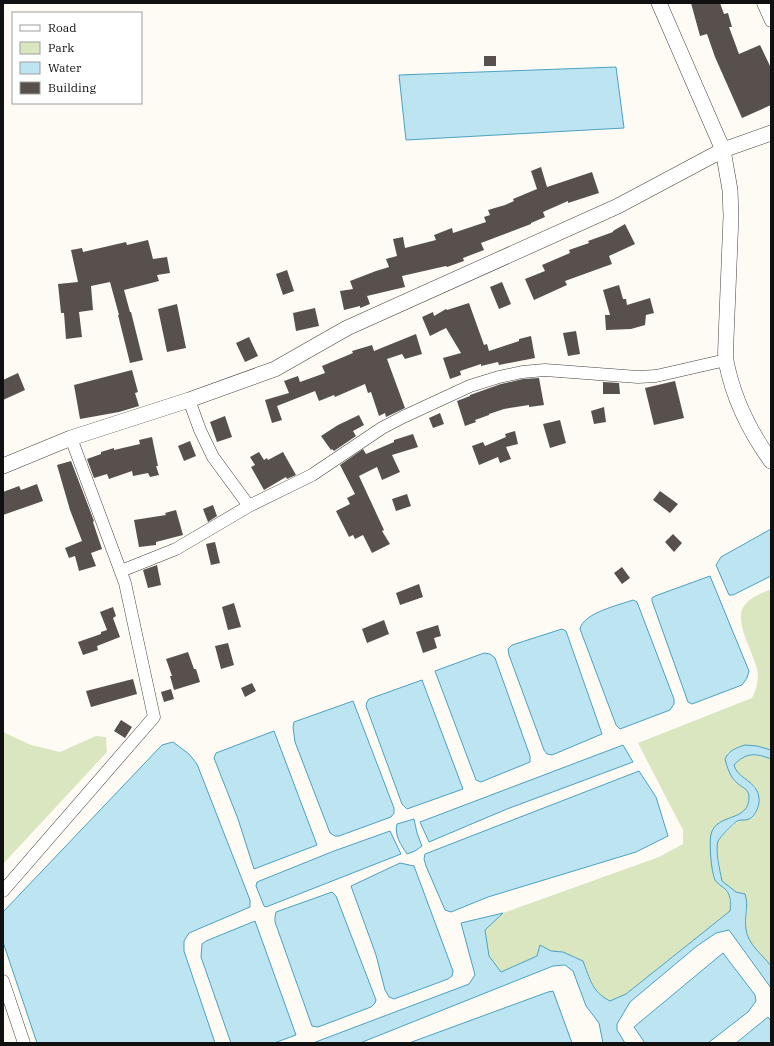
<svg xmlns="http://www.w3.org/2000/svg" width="774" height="1046" font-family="'IBM Plex Serif',serif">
	<rect width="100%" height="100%" fill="#fefbf4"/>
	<path fill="#d9e6c0" d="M771,589V750L757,746L727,753L736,783L746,789L749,793V803L744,812L716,826L718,884C729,892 731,896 730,911L626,994L610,1001C592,992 590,979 583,961L563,952L551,951L540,945L537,956L501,972L489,956L485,930L503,913L659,857L683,844V830L638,743L752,698C756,690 758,683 758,675C757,657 731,620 745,605C751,597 762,593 771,589Z
		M3,732L31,745L60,752L96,736L106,737L107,752L3,864Z
		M747,755H760L771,759V966L750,942L746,928L747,901L722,881L717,849L718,840L737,822L741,820L748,819L756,787C748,781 736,774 734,765L740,758Z"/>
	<path fill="#bde4f1" stroke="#4ba1c1" d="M616,67L624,128L406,140L399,75Z
		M771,529V576L733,595H729L716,565L721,557Z
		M710,576L749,671L747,678L742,685L692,704L688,702L652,601V598L655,596Z
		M633,600L637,602L674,699V704L670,710L620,729L616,725L580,629C583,613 619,605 633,600Z
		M562,629L566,631L602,734L552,755L547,754L544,750L509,655L508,649L512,645Z
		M484,653L490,654L495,658L530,756V762L481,782L476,780L435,671Z
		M422,680L463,789L407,809L402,804L366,706L367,702L369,699Z
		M353,701L394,808V813L391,817L339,836H335L330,833L295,742L293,727L294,722Z
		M274,731L317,845L254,869L238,819L214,758L216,753Z
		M173,742L189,754L197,764L250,900V907L189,933L184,941V951L215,1043H37L3,942V912L162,745Z
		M623,745L633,762L507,809L429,842L420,822Z
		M745,745L757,746L771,750V759C756,753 746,752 734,765C737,779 758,781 759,798C760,804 756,816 749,819C745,821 741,819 737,821C733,824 720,837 718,841C715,851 720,870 722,881L736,892L745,894C749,906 744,917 746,929C748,945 762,954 771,966V988L729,930L716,933L697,946L630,1002L617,1024V1030L625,1043H603L599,1023L586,1006L573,971L565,965L553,966L360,1043H313L469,984L475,975L461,923L503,913L485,930L489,956L501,972L537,956L540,945L551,951L563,952L583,961C590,979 592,992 610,1001L626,994L730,911C731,902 731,894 724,888C721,886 717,883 715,880C711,871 709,843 711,834C717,812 750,823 749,796C748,788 741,787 737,783C730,777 727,767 725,759C729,750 736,748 745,745Z
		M639,771L656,797L668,836L636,852L488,897L451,912L445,910L426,866L424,859L425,854Z
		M414,819L417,833L422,846L415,851L407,854C401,845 394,835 397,824Z
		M390,831L401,854L266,907L264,906L256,886L257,882L334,851Z
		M400,863L414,866L453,971L452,976L448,979L394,999L389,997L385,990L376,955L351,886Z
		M332,892L336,896L376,1000L375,1003L371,1007L318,1027L312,1026L275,922V917L276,912Z
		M255,921L296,1035L274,1043H231L201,957L202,944L206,941Z
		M723,953L755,995L756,1001L748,1012L708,1043H645L634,1027Z
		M553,991L572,1043H409L548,992Z
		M768,1017L771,1021V1043H736Z"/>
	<path fill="#58504d" d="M691,3H720L724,14L728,13L732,27H729L739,54L760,45L771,68V105L742,118L715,57L707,34L700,36Z
		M484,56H496V66H484Z
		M541,167L547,187L592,172L599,193L568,203V201L543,212L545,217L531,223V224L481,243L484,250L463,258L464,261L447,267L446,266L402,276L405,287L367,296L370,304L360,308V306L344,310L340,291L353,289L350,281L376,271L389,267L386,259L397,256L393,239L403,237L405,248L436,240L434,235L452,228L453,233L486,222L484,217L490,215L488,210L505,205L514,201L513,199L537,189L531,171Z
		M625,224L635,244L609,256L612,264L565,281L567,285L534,300L525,279L545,271L542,265L570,253L569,250L589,243L588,241L613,232V231Z
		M148,240L153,259L167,257L170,273L157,275L159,281L124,290L130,312H131L143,360L130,363L118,315H119L110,282L91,286L93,310L79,312L82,337L66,339L64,313H61L58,284L78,282L71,250L82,248L83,252L126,242L127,245Z
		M287,270L294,291L283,295L276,274Z
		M502,282L511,304L499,309L490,287Z
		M619,285L623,299H626L627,305L650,298L654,313L646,315L645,325L631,329L606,330L605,315H610L603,290Z
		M469,303L484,345L487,344L489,351L519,341V339L531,336L535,358L499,365L498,362L481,366V364L460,371L461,375L450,379L443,358L461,353L446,328L430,336L422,317L433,312L434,316L446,309L447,310Z
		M177,304L186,348L167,352L158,309Z
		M315,308L319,326L296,331L293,313Z
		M576,331L580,354L568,356L563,333Z
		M416,334L422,354L405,359L402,354L387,359L405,408L386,417L385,413L379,416L371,392L368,393L365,384L335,397L334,395L319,401L315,391L277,406L282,420L272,423L265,400L289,393L284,381L298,376L300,382L325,373L322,366L353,353L352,351L372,345L374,351Z
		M249,337L258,356L245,362L236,343Z
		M132,370L138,392L135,393L139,406L119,412L80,419L74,385Z
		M18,373L25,390L3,400V380Z
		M539,378L544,405L529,407V405L504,409L489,414V415L475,420L476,422L465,426L457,401L470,396V395L501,384L523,379Z
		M675,381L684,418L654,425L645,388Z
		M603,382L619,383L620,394H603Z
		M604,407L606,422L594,424L591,411Z
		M440,413L444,424L433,428L429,418Z
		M359,415L364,425L353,431L356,436L334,451L332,449L331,450L321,436L338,425Z
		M225,416L232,437L217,442L210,422Z
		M560,420L566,443L550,448L543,424Z
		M515,431L518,444L506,447L511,459L500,463L498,457L479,465L472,446L483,442L485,446L506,437L505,434Z
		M413,434L418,447L392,455L400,472L382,480L377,467L359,476L384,530L382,531L390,544L372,553L363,535L355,539L353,535L349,537L336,511L350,504L347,498L355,494L340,465L363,449L366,454L394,442V440Z
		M152,437L158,466H156L159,475L150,477L148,473L133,476L132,471L109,479L107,474L94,478L87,459L101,454V452L114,448V450L140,444L139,440Z
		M190,441L196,456L184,461L178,446Z
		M259,452L264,460L267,458L268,460L283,452L296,475L287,479L286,477L264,490L251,467L255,465L250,457Z
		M71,461L94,521L93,522L102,549L91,553L96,566L79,571L75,556L69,558L65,548L82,541L70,510L57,465Z
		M37,484L43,501L3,515V492L19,486L21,490Z
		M660,491L678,504L670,513L653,500Z
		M407,494L411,506L396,511L392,499Z
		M213,505L217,516L208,522L203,509Z
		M176,510L183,535L156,542V545L139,547L134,520L166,515L165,513Z
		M673,534L682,543L674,552L665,542Z
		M215,542L220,563L211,565L206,544Z
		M157,565L161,585L148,588L143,570Z
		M622,567L630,578L622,584L614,573Z
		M419,584L423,597L400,605L396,593Z
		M234,603L241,627L228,630L222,607Z
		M113,607L116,616L113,618L120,637L97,646L98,650L83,655L78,642L101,634V632L107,630L100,612Z
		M384,620L389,634L367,643L362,629Z
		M438,625L441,636L434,638L437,648L423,653L416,632Z
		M228,643L234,665L221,669L215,646Z
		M188,652L194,669H196L200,682L174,690L170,676H172L166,659Z
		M133,679L137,694L91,707L86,691Z
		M252,683L256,691L245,697L241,688Z
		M171,689L174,699L164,702L161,692Z
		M121,720L132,727L125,738L114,731Z"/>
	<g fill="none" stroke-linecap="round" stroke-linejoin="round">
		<g stroke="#434343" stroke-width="13">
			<path id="minor" d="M763,3L771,21
				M189,400L200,430L213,457L249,506
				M121,571L176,549L249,506L312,475L382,428L403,417L470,386L499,377L522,372L545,370L638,377L656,376L726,360
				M3,891L154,717L125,583L71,438
				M3,981L24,1043"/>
		</g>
		<g stroke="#434343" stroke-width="16">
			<path id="tertiary" d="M659,3L723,150L730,190L731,216L726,339C726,347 725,354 726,361C733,397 750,432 771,461
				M3,466L71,438L189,400L275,369L347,328L618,206L723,150L771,133"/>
		</g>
		<use href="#minor" stroke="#fff" stroke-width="12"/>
		<use href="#tertiary" stroke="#fff" stroke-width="15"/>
	</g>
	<rect width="774" height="1046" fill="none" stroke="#101010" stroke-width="8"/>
	<rect x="12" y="12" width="130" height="92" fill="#ffffff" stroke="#9f9f9f"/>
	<rect x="20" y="25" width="20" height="6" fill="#ffffff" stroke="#9f9f9f"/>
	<text x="48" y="32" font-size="12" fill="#101010">Road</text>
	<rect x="20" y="42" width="20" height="12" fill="#d9e6c0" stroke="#9f9f9f"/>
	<text x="48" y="52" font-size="12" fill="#101010">Park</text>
	<rect x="20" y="62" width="20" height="12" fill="#bde4f1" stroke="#9f9f9f"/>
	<text x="48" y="72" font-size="12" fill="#101010">Water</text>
	<rect x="20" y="82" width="20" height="12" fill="#58504d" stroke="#9f9f9f"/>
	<text x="48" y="92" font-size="12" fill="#101010">Building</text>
</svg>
